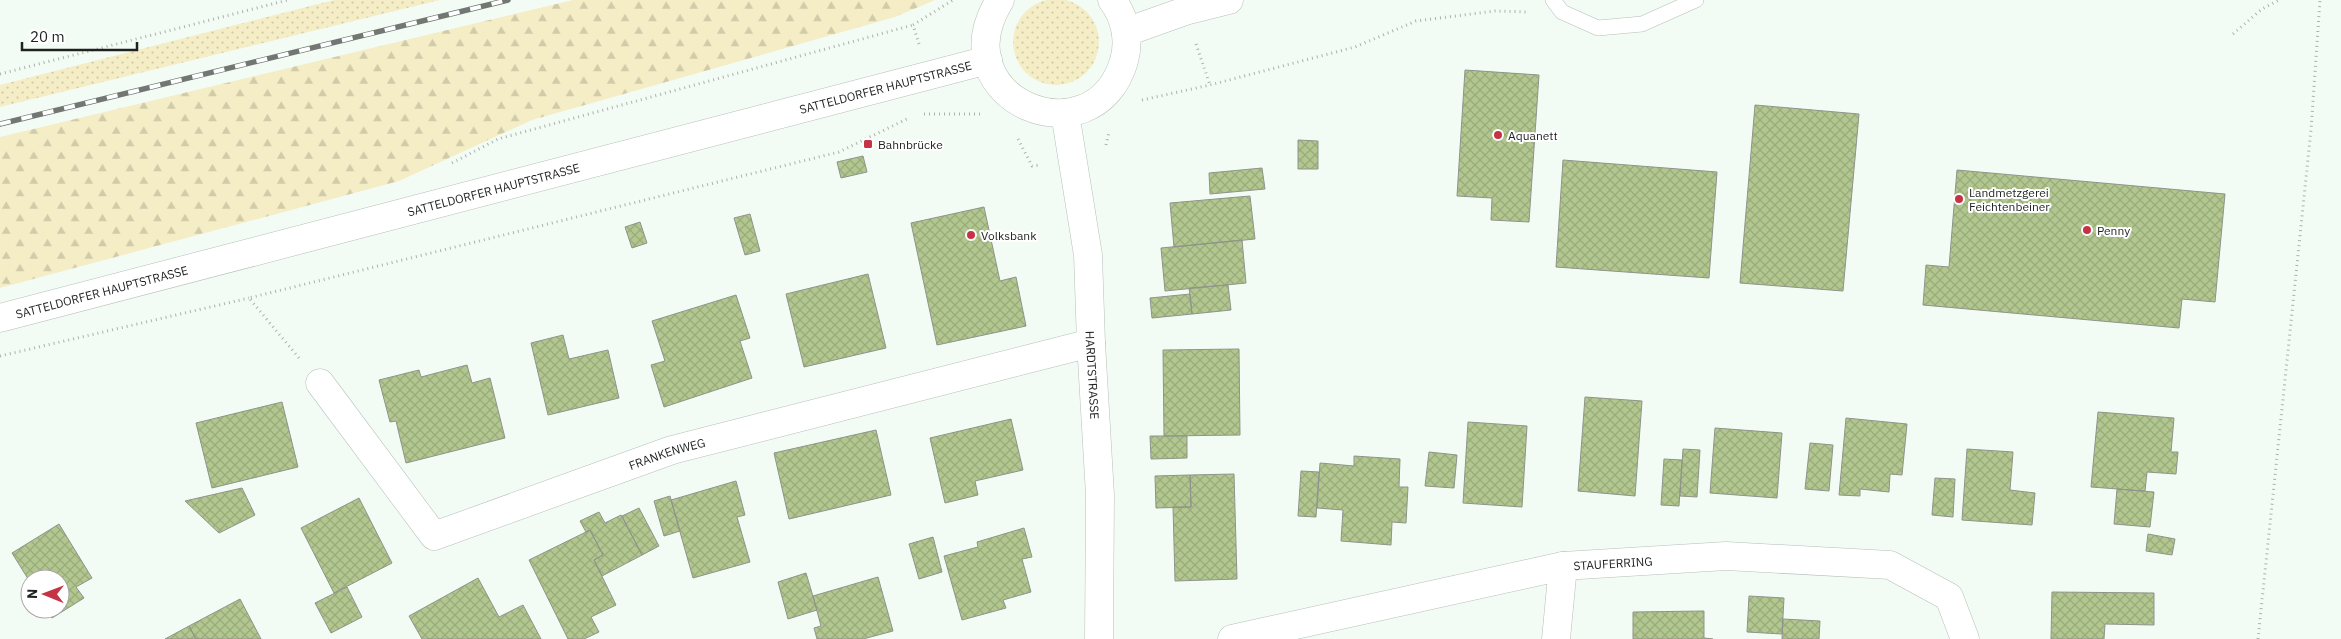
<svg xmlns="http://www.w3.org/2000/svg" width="2341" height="639" font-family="'IBM Plex Sans',sans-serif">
	<defs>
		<pattern id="green-dots" width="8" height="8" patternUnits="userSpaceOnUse" patternTransform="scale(1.25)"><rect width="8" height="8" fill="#f4edc6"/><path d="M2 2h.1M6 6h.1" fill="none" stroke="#d1cbaa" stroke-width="1.8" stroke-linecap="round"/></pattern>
		<pattern id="forest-firs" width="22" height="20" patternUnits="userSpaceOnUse" patternTransform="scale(1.25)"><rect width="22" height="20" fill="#f4edc6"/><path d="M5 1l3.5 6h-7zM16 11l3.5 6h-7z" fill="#d1cbaa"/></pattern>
		<pattern id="building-cross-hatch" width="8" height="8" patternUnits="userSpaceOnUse" patternTransform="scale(1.25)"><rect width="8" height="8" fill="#b2c78f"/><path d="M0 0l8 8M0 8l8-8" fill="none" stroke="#99ab7b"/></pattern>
	</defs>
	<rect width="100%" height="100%" fill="#f3fcf4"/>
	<path fill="url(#green-dots)" d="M1013 42a43 43 0 1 1 86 0a43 43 0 1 1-86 0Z
		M334,0H440L0,107V85Z"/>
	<path fill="url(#forest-firs)" d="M573,0H935L895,17L532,120L399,181L0,288V137Z"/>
	<path fill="url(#building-cross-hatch)" stroke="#90938a" d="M1465,70L1539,75L1529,222L1491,220L1492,198L1457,196Z
		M1755,105L1859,114L1843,291L1740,283Z
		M1298,140L1318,141V169H1298Z
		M863,156L867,172L841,178L837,162Z
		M1563,160L1717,172L1709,278L1556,267Z
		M1262,168L1265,189L1210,194L1209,173Z
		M1957,170L2225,194L2215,302L2182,299L2179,328L1923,305L1926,265L1949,267Z
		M1250,196L1255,239L1174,247L1170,203Z
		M984,207L1000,281L1016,277L1026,326L937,345L911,223Z
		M750,214L760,251L745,255L734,218Z
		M640,222L647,243L632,248L625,227Z
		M1242,240L1246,283L1165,291L1161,248Z
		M868,274L886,348L804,367L786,294Z
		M1228,285L1231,310L1192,314L1189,288Z
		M1190,294L1192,314L1152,318L1150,298Z
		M736,295L750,338L740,341L752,378L664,407L651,365L665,361L652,321Z
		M563,335L569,359L608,350L619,398L548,415L531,343Z
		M1239,349L1240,435L1164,436L1163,350Z
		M467,365L472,383L490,378L505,438L406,463L396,421L390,422L379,380L419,370L421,377Z
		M1585,397L1642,401L1635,496L1578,491Z
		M282,402L298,467L212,488L196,423Z
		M2098,412L2174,418L2171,452H2178L2176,474L2147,472L2145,491L2091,487Z
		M1846,418L1907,424L1902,475L1890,474L1889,492L1860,489V496L1839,495Z
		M1011,419L1023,470L975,481L978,495L945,503L930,438Z
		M1468,422L1527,426L1522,507L1463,503Z
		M1715,428L1782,433L1777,498L1710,493Z
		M876,430L891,495L789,519L774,453Z
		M1150,436H1187V458L1151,459Z
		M1810,443L1833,445L1829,491L1805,489Z
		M1683,449L1700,450L1697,497L1680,496Z
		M1967,449L2013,452L2010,490L2035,493L2032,525L1962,520Z
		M1429,452L1457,455L1454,488L1425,486Z
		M1354,456L1400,459L1399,487H1408L1406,523L1392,522L1391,545L1341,541L1343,510L1317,508L1320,463L1354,466Z
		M1664,459L1682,460L1679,506L1661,505Z
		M1301,471L1319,472L1316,517L1298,516Z
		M1234,474L1237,579L1175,581L1173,507H1191L1190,475Z
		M1190,475L1191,507L1156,508L1155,476Z
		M1935,478L1955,479L1953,517L1932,515Z
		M736,481L745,515L737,517L750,562L693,578L671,500Z
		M242,488L255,515L219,533L185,501Z
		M2117,489L2154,492L2150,527L2114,524Z
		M670,496L680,531L664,536L654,501Z
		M359,498L392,563L334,593L301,528Z
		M639,508L659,546L642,555L622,516Z
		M599,512L605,523L621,515L642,555L602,576L594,560L603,555L590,530L586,532L580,521Z
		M59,524L92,578L76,587L84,598L52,618L47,609H60V579H30V582L12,553Z
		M1024,528L1032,557L1022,559L1031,592L1003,600L1006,608L962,620L944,556L978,547L977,542Z
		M590,530L603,555L594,560L616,605L591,617L599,632L584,639H568L529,560Z
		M2148,534L2175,539L2172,555L2146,551Z
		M933,537L942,572L919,579L909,544Z
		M806,573L817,610L788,619L778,582Z
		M878,577L893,631L863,639H817L814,628L821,626L813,596Z
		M478,578L499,617L523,605L541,639H422L409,616Z
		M347,587L362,617L331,633L315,603Z
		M2052,592L2154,593V625L2105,624L2104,639H2051Z
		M1749,596L1784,598L1782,634L1747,632Z
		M240,599L261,639H196L189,626Z
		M1704,611V638L1713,639H1633V612Z
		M1783,619L1820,621L1819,639H1782Z
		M189,626L196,639H165Z"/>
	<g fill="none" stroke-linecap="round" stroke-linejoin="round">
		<g stroke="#b6bfb8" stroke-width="16">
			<path id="lane" d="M1553,0L1562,12L1598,28L1642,24L1696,0"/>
		</g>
		<g stroke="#b6bfb8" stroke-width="29">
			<g id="street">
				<path id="s1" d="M1065,113L1088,255L1091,343L1100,495L1099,639"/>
				<path id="s2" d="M320,383L434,536L672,450L1091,343"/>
				<path id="s3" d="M1232,639L1563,566L1726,556L1890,565L1949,597L1965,639"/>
				<path d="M1556,639L1563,566"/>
			</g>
		</g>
		<g stroke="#b6bfb8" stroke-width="29">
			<g id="secondary">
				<path d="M1000,0C938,100 1094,163 1124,61C1130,40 1125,17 1112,0"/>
				<path d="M1126,32L1185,11L1229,0"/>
				<path id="s4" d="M0,318L988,60"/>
			</g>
		</g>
		<path stroke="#abb2ac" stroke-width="3" stroke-dasharray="1 4" stroke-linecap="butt" d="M2233,34L2262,9L2279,0
			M919,44L913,25L953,0
			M1196,44L1210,85
			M0,74L288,0
			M1142,100L1210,85L1355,47L1416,21L1495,11L1528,12
			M924,114H980
			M1018,139L1032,166L1040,165
			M1106,145L1109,132
			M452,163L498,139L913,25
			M0,356L249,298
			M299,358L249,298L839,152L909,118
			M2258,639L2311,130L2320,0"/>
		<use href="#lane" stroke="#fff" stroke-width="15"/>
		<use href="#street" stroke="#fff" stroke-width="28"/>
		<use href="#secondary" stroke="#fff" stroke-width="28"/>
		<g stroke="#727773" stroke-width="5.5">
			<path id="rail" d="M0,124L508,0"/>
		</g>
		<use href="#rail" stroke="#fff" stroke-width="4" stroke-dasharray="11" stroke-linecap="butt"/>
	</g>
	<g fill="#c43444" stroke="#fff" stroke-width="2">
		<circle cx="1498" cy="135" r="5"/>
		<rect x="863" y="139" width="10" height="10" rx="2.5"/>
		<circle cx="1959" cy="199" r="5"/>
		<circle cx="2087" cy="230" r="5"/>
		<circle cx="971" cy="235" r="5"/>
	</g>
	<g text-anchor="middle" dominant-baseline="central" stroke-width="4" stroke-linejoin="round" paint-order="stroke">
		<g font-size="12" fill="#1e211f" stroke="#fff">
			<text stroke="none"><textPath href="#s4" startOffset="915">SATTELDORFER HAUPTSTRASSE</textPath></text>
			<text stroke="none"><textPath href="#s4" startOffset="510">SATTELDORFER HAUPTSTRASSE</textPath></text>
			<text stroke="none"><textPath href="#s4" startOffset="105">SATTELDORFER HAUPTSTRASSE</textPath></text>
			<text stroke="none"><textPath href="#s1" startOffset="264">HARDTSTRASSE</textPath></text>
			<text stroke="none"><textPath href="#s2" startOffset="438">FRANKENWEG</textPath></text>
			<text stroke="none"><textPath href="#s3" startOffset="389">STAUFERRING</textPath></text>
		</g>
		<g font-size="12" fill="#1e211f" stroke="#fff" text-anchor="start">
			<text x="1508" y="135">Aquanett</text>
			<text x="878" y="144">Bahnbrücke</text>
			<text x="1969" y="192">Landmetzgerei<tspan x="1969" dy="14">Feichtenbeiner</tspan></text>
			<text x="2097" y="230">Penny</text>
			<text x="981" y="235">Volksbank</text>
		</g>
	</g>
	<g transform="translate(45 594) rotate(271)"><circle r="24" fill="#ffffff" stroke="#a5a6a5"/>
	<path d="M0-4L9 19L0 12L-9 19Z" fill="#c43444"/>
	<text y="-8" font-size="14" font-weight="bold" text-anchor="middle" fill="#1e211f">N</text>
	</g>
	<path d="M22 42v8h115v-8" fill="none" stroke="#1e211f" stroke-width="2.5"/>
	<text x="30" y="42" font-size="15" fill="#1e211f" stroke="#ffffff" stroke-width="4" paint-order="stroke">20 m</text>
</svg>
